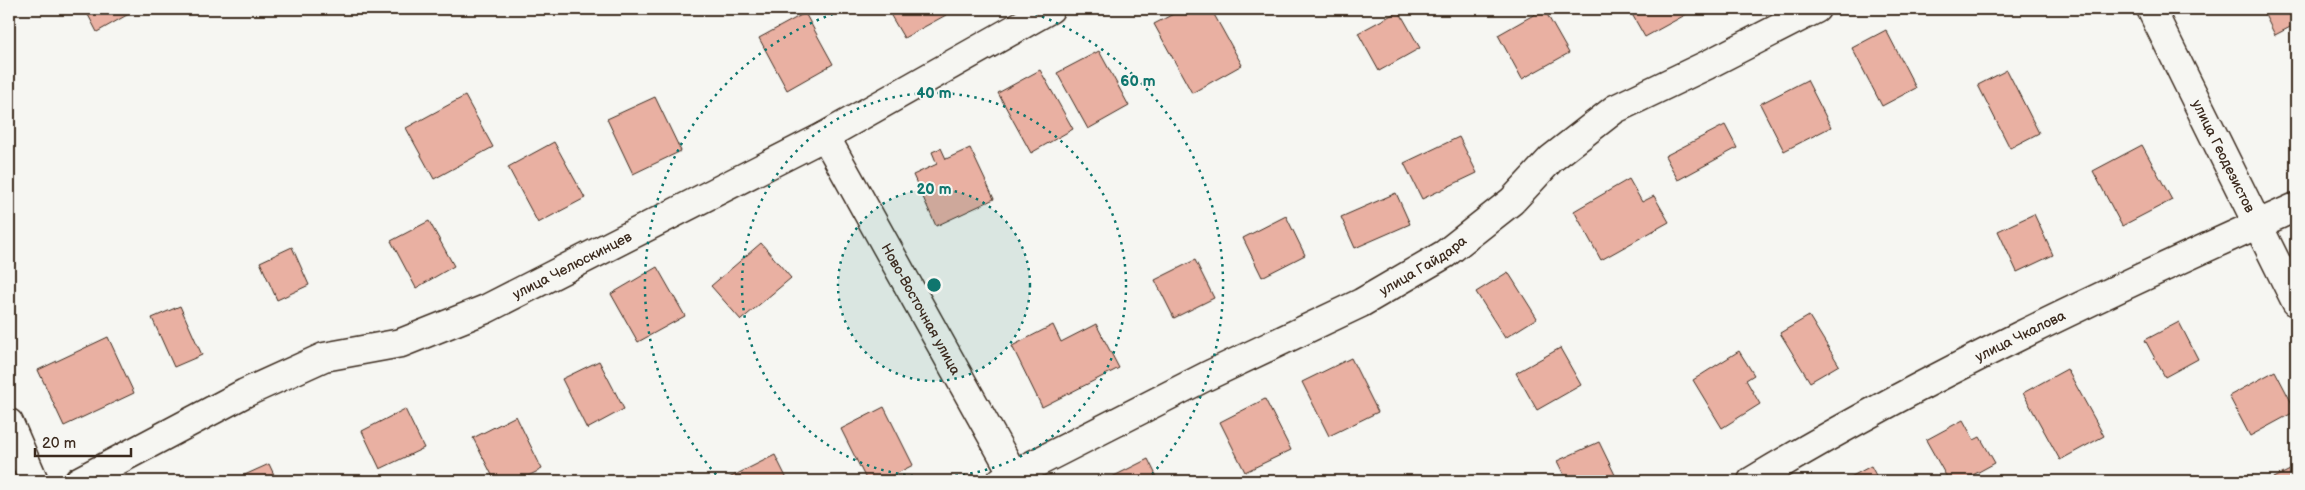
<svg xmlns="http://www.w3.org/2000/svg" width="2305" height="490" font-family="'Balsamiq Sans',sans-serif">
	<rect width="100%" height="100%" fill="#f6f6f2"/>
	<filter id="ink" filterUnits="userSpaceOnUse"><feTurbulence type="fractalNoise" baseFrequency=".02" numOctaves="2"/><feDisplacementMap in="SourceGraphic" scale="10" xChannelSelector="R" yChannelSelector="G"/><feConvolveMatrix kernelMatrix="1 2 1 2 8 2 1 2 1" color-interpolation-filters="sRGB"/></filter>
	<g filter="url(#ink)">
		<path fill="#e9b0a2" stroke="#3b2a1e" d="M85,9H133L134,11L97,32Z
			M887,9H942L946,15L904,38Z
			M1183,9H1211L1242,65L1192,93L1154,24Z
			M1544,9L1569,53L1522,79L1498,35Z
			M1629,9H1696L1645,37Z
			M2262,9H2296V24L2275,35Z
			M1399,11L1420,48L1379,71L1358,33Z
			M805,13L833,64L787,90L759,38Z
			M1886,30L1916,88L1882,106L1852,48Z
			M1099,51L1129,106L1088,129L1057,73Z
			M1040,70L1073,129L1031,153L998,93Z
			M2007,70L2039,133L2010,148L1978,85Z
			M1807,80L1831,127L1784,151L1760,104Z
			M465,96L493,147L434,179L406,128Z
			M655,97L681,151L633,174L607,119Z
			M1725,125L1737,148L1678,180L1665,156Z
			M1459,137L1477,173L1422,199L1404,163Z
			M554,142L585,198L538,223L508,167Z
			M2142,145L2172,200L2122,226L2093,171Z
			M941,148L946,159L970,148L994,199L936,226L913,175L937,164L932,152Z
			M1629,179L1642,202L1654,196L1669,222L1601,260L1574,211Z
			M1396,193L1410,224L1355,248L1341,217Z
			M2034,214L2053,255L2017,272L1998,231Z
			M1286,216L1305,255L1262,277L1243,238Z
			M429,221L454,266L416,288L391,241Z
			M761,243L791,278L741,320L711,286Z
			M292,247L309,285L277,300L260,262Z
			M1195,260L1214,298L1174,318L1155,280Z
			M657,267L685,316L638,342L611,294Z
			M1508,272L1537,318L1505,338L1476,292Z
			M180,306L202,355L174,367L152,318Z
			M1809,316L1839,365L1810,382L1780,333Z
			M2179,322L2198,359L2165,377L2145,340Z
			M1096,324L1119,368L1042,407L1012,346L1053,325L1061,342Z
			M108,337L134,393L64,426L38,370Z
			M1560,348L1581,385L1537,410L1516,373Z
			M1739,351L1754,375L1746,380L1760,404L1722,428L1693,380Z
			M1351,358L1378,412L1329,436L1302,382Z
			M599,361L624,409L587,429L562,379Z
			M2067,369L2104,436L2060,460L2023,393Z
			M2275,371L2296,411L2250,436L2229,396Z
			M1265,399L1291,450L1245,472L1220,422Z
			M884,407L913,465L882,481H867L841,429Z
			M405,409L424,448L380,469L362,431Z
			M516,416L542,469L518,481H495L473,438Z
			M1963,420L1974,440L1980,437L1995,463L1962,481H1949L1926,440Z
			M1599,442L1618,481H1567L1557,461Z
			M775,455L788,481H731L729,478Z
			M1148,459L1159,481H1104Z
			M269,464L277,481H239L238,478Z
			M1871,466L1879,481H1843Z
			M2296,467V481H2268Z"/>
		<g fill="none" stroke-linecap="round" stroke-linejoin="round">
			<g stroke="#3b2a1e" stroke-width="31">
				<g id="minor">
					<path id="s1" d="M825,136L1017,481"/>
					<path d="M9,423L34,481"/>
					<path id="s2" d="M79,481L245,393L324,357L401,343L486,309L825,136L1050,9"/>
					<path id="s3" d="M1001,481L1207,376L1361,303L1445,254L1512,201L1551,159L1615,109L1707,65L1816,9"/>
					<path id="s4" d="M1752,481C1926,376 2111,290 2296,207"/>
				</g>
			</g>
			<g stroke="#3b2a1e" stroke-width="31">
				<g id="tertiary">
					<path id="s5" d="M2151,9L2296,302"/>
				</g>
			</g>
			<use href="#minor" stroke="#f6f6f2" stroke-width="28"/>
			<use href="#tertiary" stroke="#f6f6f2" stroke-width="28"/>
		</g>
	</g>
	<circle cx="934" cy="285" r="96" fill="#0f766e" fill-opacity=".12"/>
	<g fill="none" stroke="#0f766e" stroke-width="2.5" stroke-dasharray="2.5 5">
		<circle cx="934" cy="285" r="96"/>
		<circle cx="934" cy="285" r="192"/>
		<path d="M721 480A289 289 0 0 1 847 9M1021 9A289 289 0 0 1 1147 480"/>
	</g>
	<g text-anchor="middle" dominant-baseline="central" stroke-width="4" stroke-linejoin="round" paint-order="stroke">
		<g font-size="14" fill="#3b2a1e" stroke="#f6f6f2">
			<text stroke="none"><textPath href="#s5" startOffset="164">улица Геодезистов</textPath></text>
			<text stroke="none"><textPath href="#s2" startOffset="541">улица Челюскинцев</textPath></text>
			<text stroke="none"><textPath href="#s3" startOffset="474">улица Гайдара</textPath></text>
			<text stroke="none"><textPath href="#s1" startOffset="198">Ново-Восточная улица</textPath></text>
			<text stroke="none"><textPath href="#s4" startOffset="305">улица Чкалова</textPath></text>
		</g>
	</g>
	<circle cx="934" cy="285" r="8" fill="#0f766e" stroke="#f6f6f2" stroke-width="2.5"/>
	<g font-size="15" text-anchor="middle" font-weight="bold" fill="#0f766e" stroke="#f6f6f2" stroke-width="4" stroke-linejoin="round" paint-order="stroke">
		<text x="1138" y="86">60 m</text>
		<text x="934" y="98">40 m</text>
		<text x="934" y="194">20 m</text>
	</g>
	<rect width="2305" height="490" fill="none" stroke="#f6f6f2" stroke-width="30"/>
	<rect x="15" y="15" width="2275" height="460" fill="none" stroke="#3b2a1e" stroke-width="2" filter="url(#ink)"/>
	<path d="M35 448v8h96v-8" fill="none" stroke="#3b2a1e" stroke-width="2.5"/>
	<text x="42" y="448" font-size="15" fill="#3b2a1e" stroke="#f6f6f2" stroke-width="4" paint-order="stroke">20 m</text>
</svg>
